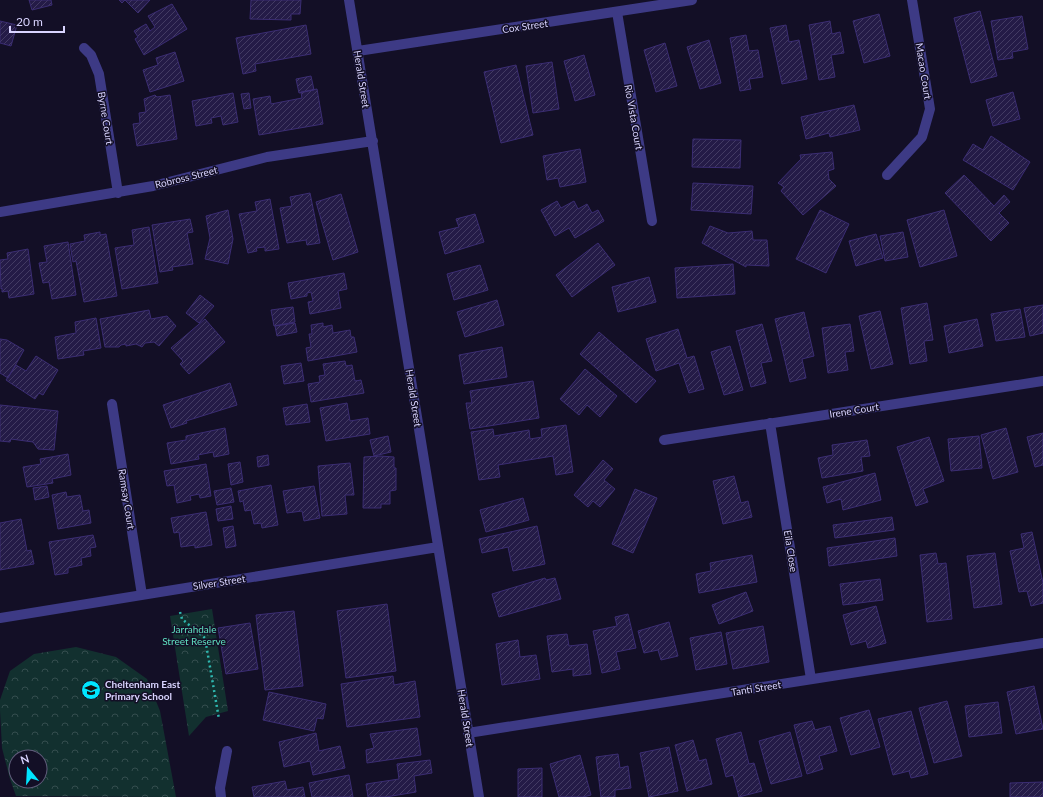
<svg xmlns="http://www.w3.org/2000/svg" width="1043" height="797" font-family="Lato,sans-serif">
	<defs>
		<pattern id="park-crowns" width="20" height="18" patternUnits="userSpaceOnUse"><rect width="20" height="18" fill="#12302f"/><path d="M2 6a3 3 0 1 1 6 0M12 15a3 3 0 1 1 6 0" fill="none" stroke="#344d4e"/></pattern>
		<pattern id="building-hatch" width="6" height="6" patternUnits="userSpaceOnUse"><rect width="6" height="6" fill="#241b47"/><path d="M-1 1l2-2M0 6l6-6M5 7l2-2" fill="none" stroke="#433b63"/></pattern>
	</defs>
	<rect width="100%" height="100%" fill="#130f26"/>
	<path fill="url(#park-crowns)" fill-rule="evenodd" d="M212,609L228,711L206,717L189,736L170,616Z
		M76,647L116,657L147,679L160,711L176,797L16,796L10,779L2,748L0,710V700L10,671L34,654ZM16,757H40V781H16Z"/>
	<path fill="url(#building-hatch)" stroke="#3b2d73" d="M29,0H51L52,5L32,10Z
		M119,0H150L138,13L125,0L122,3Z
		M251,0H301L300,14H291V20L250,19Z
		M172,4L187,29L144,55L135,39L138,37L134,31L146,24L150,31L155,27L148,16Z
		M980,11L997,76L971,83L954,18Z
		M879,14L890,56L864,63L853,21Z
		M1022,16L1028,49L1012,52L1013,58L998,60L991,21Z
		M0,21L17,25L11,46L0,43Z
		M830,21L832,34L840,32L844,53L831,55L835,77L819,80L809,25Z
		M306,25L311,54L255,64L256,71L243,74L236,38Z
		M786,25L789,42L799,40L807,79L782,84L770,28Z
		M746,35L749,51L758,50L763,77L749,79L751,89L740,91L730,38Z
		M709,40L721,83L700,89L687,47Z
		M665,43L677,86L656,92L644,50Z
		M175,52L184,81L150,92L143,70L158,65L156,58Z
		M584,55L595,95L575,101L564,61Z
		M552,62L559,109L533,113L526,66Z
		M516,65L533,135L501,143L484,72Z
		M311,76L314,90L299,93L296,79Z
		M317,89L323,124L259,135L253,99L270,96L271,104L302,98L301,92Z
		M1013,92L1020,119L993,126L986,100Z
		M233,93L238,122L223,125L221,116L211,118L212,123L196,126L192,101Z
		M249,93L251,108L244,109L241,94Z
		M155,95L157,97L170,95L177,139L137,146L133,124L140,123L139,113L146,112L144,99Z
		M854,105L860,130L830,137L829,133L806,139L801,117Z
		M991,136L1030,162L1013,190L963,160L973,144L983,150Z
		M693,139L741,140L740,168L692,167Z
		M580,149L586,182L560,187L558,178L547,180L543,156Z
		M832,152L834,169L828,171L829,179L836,186L803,215L781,191L784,187L778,183L801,159L800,155Z
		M964,175L994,206L1004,195L1010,202L999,213L1009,223L991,241L945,193Z
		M693,183L753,186L751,214L691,210Z
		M310,193L320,243L307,245L306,240L287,243L280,208L292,206L290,197Z
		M341,194L358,252L333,260L316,202Z
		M270,199L279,249L265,251V247L256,248L257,251L248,253L239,214L257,211L255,202Z
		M557,201L561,208L574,201L578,209L587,204L592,213L598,210L604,221L575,238L569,228L555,236L541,210Z
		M228,210L233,239L228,264L205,259L210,238L206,216Z
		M820,210L849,224L826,273L796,259Z
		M944,210L957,256L920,267L907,220Z
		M475,214L484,242L445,254L439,232L459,227L456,219Z
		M190,219L193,232L187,233L193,264L172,267L173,270L160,272L152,225Z
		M710,226L728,233L752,231L753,240H767L769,266L746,265V267L702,243Z
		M149,227L158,283L122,289L115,248L134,245L132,230Z
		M100,232V235L106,234L117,296L84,302L76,261L73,262L70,244L85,241L84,235Z
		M903,232L908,257L885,261L880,236Z
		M876,234L883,258L856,266L849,241Z
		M68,242L76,295L52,299L49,282L43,283L39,263L47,262L44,246Z
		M598,243L615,265L572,297L556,275Z
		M28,249L34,294L9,298L8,291L2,292V288L1,289L0,260L8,259L7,253Z
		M733,264L735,294L677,298L675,268Z
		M480,265L488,290L454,300L447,274Z
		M344,273L347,289L338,291L341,308L310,314L308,302L313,301L311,292L307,293V296L291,299L288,283Z
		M649,277L656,302L618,312L612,287Z
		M200,295L214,306L199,323L186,313Z
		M497,300L504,325L465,337L457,312Z
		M927,303L933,340L924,341L927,361L910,364L901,308Z
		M1043,305V333L1030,336L1024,308Z
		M293,307L295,322L274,326L271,310Z
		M1020,309L1025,337L996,341L991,314Z
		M149,310L151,319L167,316L176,326L159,346L154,342L145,343L142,347L136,344L126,346V344L121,345L119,347H105L100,319Z
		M880,311L893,364L871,369L859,316Z
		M804,312L814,356L802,359L806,378L790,382L775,319Z
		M96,318L101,348L83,351L84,355L58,359L55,337L76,333L75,322Z
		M205,319L225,342L189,374L180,364L183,361L171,348Z
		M977,319L983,346L949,353L944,326Z
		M295,323L297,332L277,336L275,326Z
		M323,323V327L332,325L333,333L350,330L351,337H354L357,352L308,361L306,348L311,347L309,334H312L311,325Z
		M762,324L772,361L761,363L766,383L751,387L736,331Z
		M850,324L854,351L845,352L848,370L828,373L822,328Z
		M678,329L687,358L694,356L704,389L689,393L679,363L656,371L646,339Z
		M599,332L656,381L636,403L580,354Z
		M0,339L7,340L24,350L8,378L0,373Z
		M730,346L743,390L724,395L711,352Z
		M502,347L507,377L464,384L459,355Z
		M36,356L58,370L43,395L39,393L35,399L6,380L16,365L26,371Z
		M345,361L346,366L352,365L355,381L361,380L364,393L311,402L308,384L320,382L319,376L325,375L323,364Z
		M301,363L304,381L284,384L281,366Z
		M585,369L617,396L600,417L587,405L579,415L560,399Z
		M533,381L539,418L470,429L466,403H472L470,391Z
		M230,383L237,405L186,421L187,423L171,428L163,405Z
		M347,403L350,421L368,418L370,434L326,441L320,408Z
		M307,404L310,422L286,425L283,408Z
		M0,405L58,411L54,450L38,449L33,442L11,439L10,442L0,441Z
		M566,425L573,472L556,475L553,456L498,465L500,477L479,480L471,432L493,429L494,436L529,430L530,439L542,437L541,429Z
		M225,428L229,454L214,457L213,452L198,455L199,459L171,464L167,443L186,440V436Z
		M1006,428L1018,472L993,479L981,435Z
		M1043,433V465L1035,467L1027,437Z
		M388,436L391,452L374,456L370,440Z
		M979,436L982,468L951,471L948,439Z
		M929,437L944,481L923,489L928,502L916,506L897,447Z
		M867,440L870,456L861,457L863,471L822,478L818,458L833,455L832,445Z
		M68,454L71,475L52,479L53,483L27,487L23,467L41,464L40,459Z
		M268,455L269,465L258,467L257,457Z
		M380,456L394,457V468H396V490L390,491V504H381V508H363L364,457Z
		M603,460L613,469L604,480L615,489L600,507L593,501L588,507L574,495Z
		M240,462L243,482L231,485L228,464Z
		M350,463L354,495H345L347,514L322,516L318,466Z
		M206,464L211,496L200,498L199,494L190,496L191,500L177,503L174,485L167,486L164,471Z
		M875,473L881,500L843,510L841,499L827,503L823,487Z
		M734,476L741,503L748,501L752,517L723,524L713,481Z
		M271,485L278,525L262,528L261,523L254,524L251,510L245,511L243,501L240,502L238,491Z
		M47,486L49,497L35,500L33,488Z
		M314,486L320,518L304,521L302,511L287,513L283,491Z
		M231,488L234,502L217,505L214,491Z
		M635,489L657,498L633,553L612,544Z
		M66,492L67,497L80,495L83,511L89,510L91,523L58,529L52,495Z
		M523,498L529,520L486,532L480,510Z
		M231,506L233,519L218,521L216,509Z
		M206,512L212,545L195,548V545L181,547L179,532L174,533L171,518Z
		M892,517L894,530L835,538L833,525Z
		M21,519L27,551L31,550L34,564L0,570V523Z
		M233,526L236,546L226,548L223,528Z
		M537,526L545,564L513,571L508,547L482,553L479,539Z
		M1032,532L1043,583V603L1031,606L1027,591L1019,592L1010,551L1024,548L1021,534Z
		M93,535L96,547L90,548L91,556L81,558L82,565L68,568V573L55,575L49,542Z
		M895,538L897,556L829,566L827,548Z
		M936,553L938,564L946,563L952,619L927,622L920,555Z
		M995,553L1002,604L974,608L967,556Z
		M752,555L757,582L699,593L696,574L711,571L710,563Z
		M545,578L546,580L555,578L561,599L499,617L492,594Z
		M880,579L883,600L843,605L840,584Z
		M746,592L753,611L719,624L712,605Z
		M387,604L396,671L346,678L337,611Z
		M876,606L886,643L868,648L866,641L851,645L843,615Z
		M294,611L303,686L265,690L256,615Z
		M628,614L636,648L616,652L620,669L602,673L593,631L617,626L615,617Z
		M669,622L678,656L661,660L658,650L644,653L638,631Z
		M250,623L258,669L226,674L218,628Z
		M763,626L769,662L733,669L726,633Z
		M721,632L727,664L696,670L690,638Z
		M567,634L569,646L587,644L591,674L573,676V669L552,672L547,636Z
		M518,640L520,657L536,655L540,679L502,685L496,644Z
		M393,676L394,685L415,681L420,717L347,727L341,684Z
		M1034,686L1043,729L1016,734L1007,692Z
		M269,692L326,704L323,719L317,718L314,731L263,720Z
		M947,701L962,756L934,763L919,708Z
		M998,702L1002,733L969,737L965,706Z
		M869,710L880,747L851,755L840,718Z
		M911,711L928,774L911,778L909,771L893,775L878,719Z
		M812,721L815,730L830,726L837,751L819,756L823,769L807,774L794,725Z
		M417,728L421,755L367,763L366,750L374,748L370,734Z
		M741,732L749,764L754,763L762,791L739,797L733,775L726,777L716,739Z
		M790,732L802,776L771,784L759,741Z
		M316,733L319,751L340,746L345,768L313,775L310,761L284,767L279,742Z
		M693,740L699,761L706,759L712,784L687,791L675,745Z
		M669,747L678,791L649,797L640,753Z
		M618,754L620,768L628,766L631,788L615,790V797H601L596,757Z
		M580,755L591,795L583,797H559L550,764Z
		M430,760L432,773L414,776L416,792L386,797H368L366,784L399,779L397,764Z
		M542,768V797H518V769Z
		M349,775L353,797H312L309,783Z
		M285,781L287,790L303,787L305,797H254L252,787Z
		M1043,782V797H1010V783Z"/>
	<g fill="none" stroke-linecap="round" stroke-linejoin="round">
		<path stroke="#2fb8b0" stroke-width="2.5" stroke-dasharray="2 3" stroke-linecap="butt" d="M180,612L182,619L205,638L219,719"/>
		<path stroke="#3d3a85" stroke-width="10" d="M349,0L479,797
			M617,12L652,221
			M84,48L91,55L99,74L118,193
			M358,51L692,0
			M887,175L922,137L930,109L912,0
			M0,212L153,186L267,157L373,141
			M112,404L142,595
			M770,423L811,679
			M664,440L1043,381
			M0,618L438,547
			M468,733L1043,643
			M221,797L220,788L227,751"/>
	</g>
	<defs>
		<g id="school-disc" transform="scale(1)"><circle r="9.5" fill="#00e5ff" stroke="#130f26"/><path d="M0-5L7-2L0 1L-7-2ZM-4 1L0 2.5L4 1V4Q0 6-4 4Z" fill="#111"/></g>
	</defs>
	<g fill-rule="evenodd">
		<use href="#school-disc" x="91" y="690"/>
	</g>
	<g text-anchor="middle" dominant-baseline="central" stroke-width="3" stroke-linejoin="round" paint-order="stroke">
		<g font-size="10" fill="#d9d4ff" stroke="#130f26">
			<text transform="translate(525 26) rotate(-8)">Cox Street</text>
			<text transform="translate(924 71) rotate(81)">Macao Court</text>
			<text transform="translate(362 79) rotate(81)">Herald Street</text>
			<text transform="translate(634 117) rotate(80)">Rio Vista Court</text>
			<text transform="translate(106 118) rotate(81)">Byrne Court</text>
			<text transform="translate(186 177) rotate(-14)">Robross Street</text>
			<text transform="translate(414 398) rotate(81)">Herald Street</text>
			<text transform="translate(854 410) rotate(-9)">Irene Court</text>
			<text transform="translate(127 499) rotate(81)">Ramsay Court</text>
			<text transform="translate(791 551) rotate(81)">Eila Close</text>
			<text transform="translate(219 582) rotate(-9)">Silver Street</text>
			<text transform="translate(756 688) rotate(-9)">Tanti Street</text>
			<text transform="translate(466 718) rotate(81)">Herald Street</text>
		</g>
		<g font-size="10" fill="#5fe0c0" stroke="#130f26">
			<text x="194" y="629">Jarrahdale<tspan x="194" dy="12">Street Reserve</tspan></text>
		</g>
		<g font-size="10" font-weight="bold" fill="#d9d4ff" stroke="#130f26" text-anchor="start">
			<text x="105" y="684">Cheltenham East<tspan x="105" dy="12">Primary School</tspan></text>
		</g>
	</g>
	<g transform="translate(28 769) rotate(342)"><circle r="19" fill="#130f26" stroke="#625e7d"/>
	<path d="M0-3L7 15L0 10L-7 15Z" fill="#00e5ff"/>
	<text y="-6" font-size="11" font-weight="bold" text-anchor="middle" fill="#d9d4ff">N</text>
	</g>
	<path d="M10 26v6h54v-6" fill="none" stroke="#d9d4ff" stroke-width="2"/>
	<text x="16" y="26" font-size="12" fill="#d9d4ff" stroke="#130f26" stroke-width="3" paint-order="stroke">20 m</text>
</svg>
